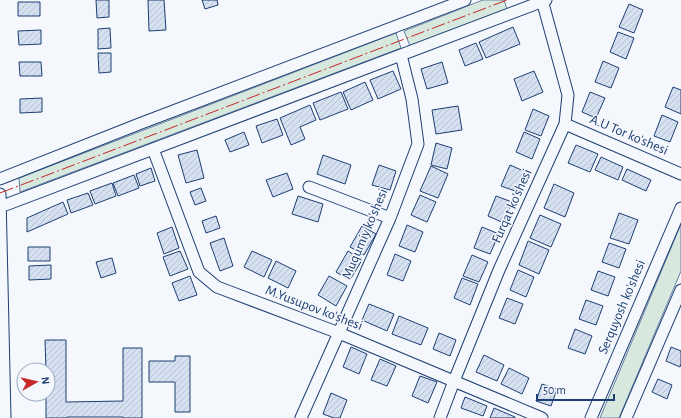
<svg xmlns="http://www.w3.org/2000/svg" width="681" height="418" font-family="'Alegreya Sans',sans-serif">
	<defs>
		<pattern id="building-hatch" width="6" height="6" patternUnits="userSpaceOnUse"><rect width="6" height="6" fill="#d5e0f0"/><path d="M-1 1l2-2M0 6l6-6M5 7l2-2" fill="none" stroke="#b6c1d1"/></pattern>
	</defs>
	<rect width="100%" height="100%" fill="#f4f7fb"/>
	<path fill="#d7e8df" stroke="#687fa3" d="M483,0H504L507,9L410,46L404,31Z
		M396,33L401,48L20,192L19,178Z
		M681,224V271L619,418H600Z"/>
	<path fill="url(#building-hatch)" stroke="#1d3f73" d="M96,0H109V17L97,18Z
		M148,0H164L166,30L149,31Z
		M202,0H217L218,5L205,9Z
		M18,2H40V16H18Z
		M629,4L643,10L634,33L619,27Z
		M513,27L520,44L486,58L479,42Z
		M110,28L111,48L98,49V29Z
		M41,30V44L19,45L18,31Z
		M618,32L634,38L626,59L610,52Z
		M476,43L483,59L465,66L459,50Z
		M98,53H111V72L99,73Z
		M603,61L619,68L611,88L595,82Z
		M19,62H41L42,76H20Z
		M442,62L448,83L427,89L421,69Z
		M393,71L401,89L378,99L370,80Z
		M534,71L543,92L522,101L514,79Z
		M365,82L373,100L351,110L343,92Z
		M673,87L681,90V114L665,107Z
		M341,92L348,109L320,120L313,103Z
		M590,92L605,98L596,118L582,112Z
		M42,98V112L20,113V99Z
		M310,105L316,120L300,127L305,139L291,145L280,118Z
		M458,106L462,130L436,134L432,110Z
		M533,109L549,116L541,136L525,130Z
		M662,115L678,122L670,142L654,136Z
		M277,119L283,135L262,143L256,126Z
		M244,132L249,145L230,152L225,140Z
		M524,132L540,139L532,159L516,152Z
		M436,143L452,148L447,169L431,165Z
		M576,145L598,154L590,172L568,163Z
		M197,150L204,178L186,183L178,155Z
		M323,155L351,165L345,184L317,174Z
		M601,157L623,167L618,180L595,170Z
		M379,165L396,171L390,190L372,185Z
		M510,165L526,172L518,192L501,186Z
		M431,166L448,174L438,198L420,191Z
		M151,168L155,181L140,186L136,174Z
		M627,169L651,180L646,191L622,180Z
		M287,173L293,189L273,197L266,180Z
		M134,175L139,188L118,196L113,183Z
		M112,183L116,196L95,204L90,191Z
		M554,184L574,193L565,217L544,208Z
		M201,188L206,201L195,205L190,192Z
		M88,193L93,205L71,213L67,200Z
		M420,195L436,202L427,222L411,215Z
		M298,196L323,204L318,222L292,214Z
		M496,196L512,202L504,223L488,216Z
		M63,202L68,214L27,232V218Z
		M619,213L638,220L629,244L610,238Z
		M540,215L561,224L551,247L530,238Z
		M216,216L220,228L206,233L202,221Z
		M407,225L423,232L415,252L399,246Z
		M362,226L376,234L364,255L350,247Z
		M172,227L179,248L164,254L157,233Z
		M482,227L499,234L490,254L474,248Z
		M224,238L233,266L220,271L210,243Z
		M528,241L549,250L539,274L519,265Z
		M609,243L626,249L619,268L602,262Z
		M28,247H50V261H28Z
		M180,251L188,269L170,276L163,257Z
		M252,251L272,260L264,277L244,267Z
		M348,251L362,260L350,280L336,272Z
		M395,254L411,261L403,281L387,275Z
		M472,255L488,262L479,282L463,276Z
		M112,258L116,273L101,278L96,262Z
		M276,261L296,271L288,288L268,278Z
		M51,265V279L29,280V266Z
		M518,270L534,277L526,297L510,290Z
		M598,271L615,277L608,296L591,290Z
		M190,276L197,295L179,301L172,283Z
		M329,276L347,286L336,306L318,295Z
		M462,278L478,284L470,305L454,298Z
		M507,298L523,304L515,324L499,318Z
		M586,300L603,306L596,325L579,319Z
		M369,304L394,314L387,331L362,320Z
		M399,316L428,328L421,345L392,334Z
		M575,329L592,336L585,354L568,348Z
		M439,333L456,340L450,356L433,349Z
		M45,340H66V402L123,401V348H142V418H123V417H67V418H46V394H48V370H46Z
		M351,347L367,354L359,374L343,367Z
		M671,347L681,351V364L680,367L666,361Z
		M484,355L504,365L497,381L476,372Z
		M175,356H190V412H175V382H149V361H175Z
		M380,359L396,366L387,386L371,380Z
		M509,368L529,378L522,394L501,384Z
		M420,376L437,382L428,403L412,396Z
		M658,379L672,385L667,399L652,392Z
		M542,384L557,389L551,406L536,401Z
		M331,393L347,400L340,418H334L323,414Z
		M465,397L487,406L483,416L461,408Z
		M494,408L515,417V418H490Z"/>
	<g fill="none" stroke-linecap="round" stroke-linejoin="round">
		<g stroke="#1d3f73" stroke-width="13">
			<path id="minor" d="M565,124L681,174
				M153,149L199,272L217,287L339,333L542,418
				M0,179L139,124L465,0
				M309,187L390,218
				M0,194L5,418
				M0,207L546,0
				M301,418L390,218L418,144L412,99L401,55
				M440,418L454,381L499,270L565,124L568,95L542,0
				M591,418L681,208
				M626,418L681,290"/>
		</g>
		<use href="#minor" stroke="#f4f7fb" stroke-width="11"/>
		<path stroke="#c62828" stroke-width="1" stroke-dasharray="14 3 2 3" stroke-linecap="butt" d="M0,193L507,0"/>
	</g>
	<g text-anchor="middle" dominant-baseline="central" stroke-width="3" stroke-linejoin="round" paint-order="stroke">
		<g font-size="14" fill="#1d3f73" stroke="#f4f7fb">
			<text transform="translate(629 135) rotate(23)">A.U Tor ko'shesi</text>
			<text transform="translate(512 206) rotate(-66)">Furqat ko'shesi</text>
			<text transform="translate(365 234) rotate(-67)">Muqumiy ko'shesi</text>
			<text transform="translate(622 307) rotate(-67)">Serquyosh ko'shesi</text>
			<text transform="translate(314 308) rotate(21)">M.Yusupov ko'shesi</text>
		</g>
	</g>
	<g transform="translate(36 382) rotate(82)"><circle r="19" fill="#f4f7fb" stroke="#9eadc5"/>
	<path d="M0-3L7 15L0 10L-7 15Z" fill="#c62828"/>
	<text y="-6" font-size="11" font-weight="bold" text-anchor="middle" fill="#1d3f73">N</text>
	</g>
	<path d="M537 394v6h77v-6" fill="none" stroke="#1d3f73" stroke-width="2"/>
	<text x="543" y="394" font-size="12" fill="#1d3f73" stroke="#f4f7fb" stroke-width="3" paint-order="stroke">50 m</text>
</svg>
